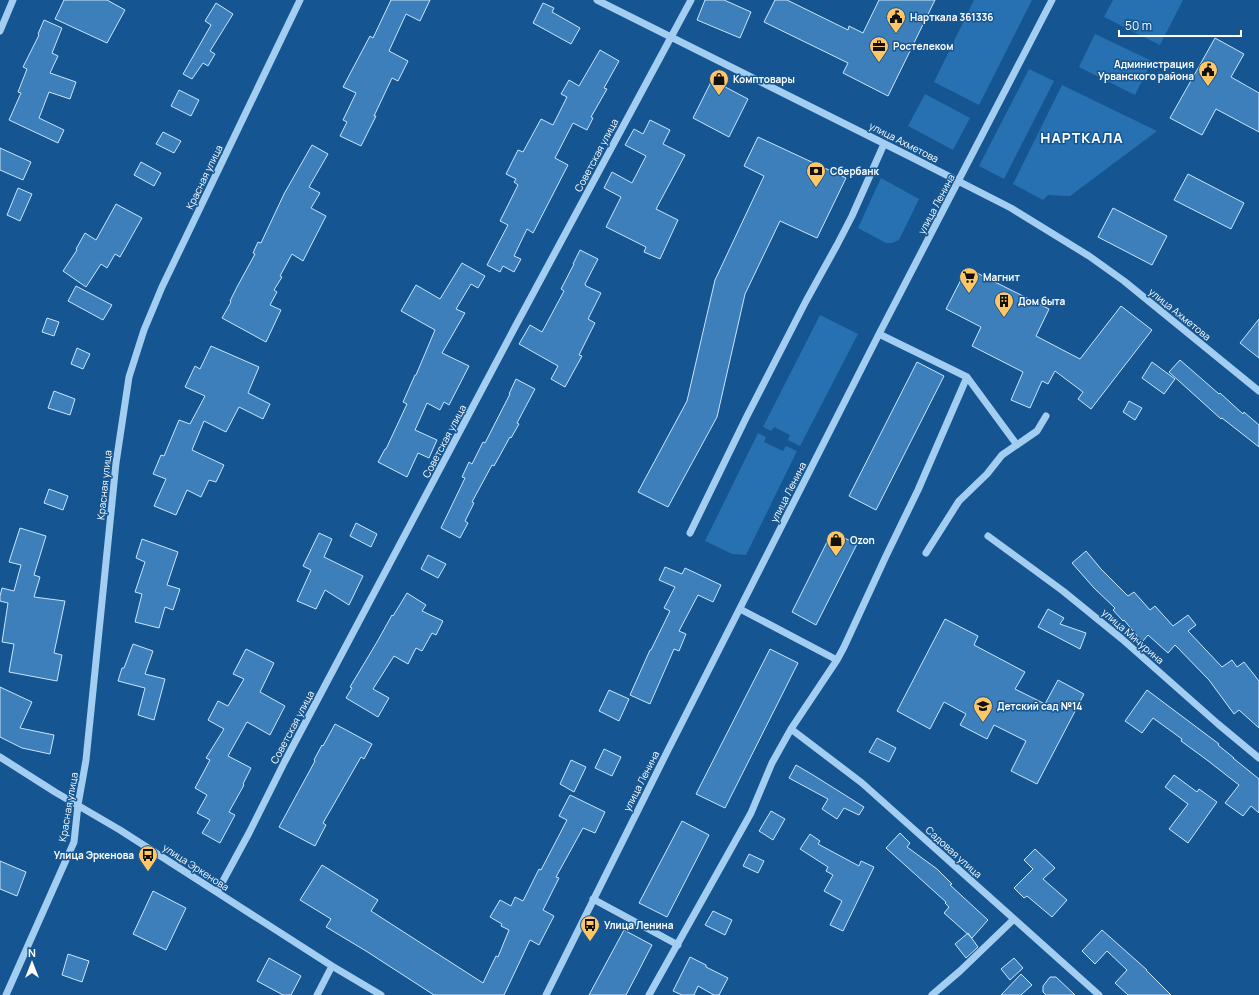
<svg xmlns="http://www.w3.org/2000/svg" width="1259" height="995" font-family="Manrope,sans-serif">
	<rect width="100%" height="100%" fill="#155692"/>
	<path fill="#2770b1" d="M974,0H1032L979,105L934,82Z
		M1113,0H1183L1160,45L1104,17Z
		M1095,34L1152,61L1135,95L1079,67Z
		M1029,69L1054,81L1004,179L979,166Z
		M1062,85L1157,131L1070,196L1048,195L1043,200L1013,184Z
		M925,94L970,118L953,150L908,126Z
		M881,178L919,199L899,240L892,243H886L858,228Z
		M820,315L858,334L800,446L788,440L790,435L774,427L771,431L763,427Z
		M758,433L766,437L764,442L783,451L786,446L797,451L746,555L732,554L705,541Z"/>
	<path fill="#3d7fba" stroke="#cae5fc" d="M64,0H107L125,10L107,43L55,19Z
		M391,0H430L420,21L406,14L389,51L408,61L398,81L392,78L374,116H376L361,146L340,136L347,122L343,120L356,93L343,87L370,36L373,38Z
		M705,0H724L751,12L740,38L697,20Z
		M775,0H787L848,30L849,26L863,33L879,0H935L888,96L843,73L848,63L764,22Z
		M216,3L233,14L210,51L215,54L208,66L203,63L192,79L183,74L211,25L205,21Z
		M543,3L554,8L552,12L580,28L571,44L533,23Z
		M44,20L62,28L52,53L58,56L50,73L76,82L70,99L49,92L39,118L64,130L58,143L9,120L21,93L18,92L27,69L23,67L39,35L38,34Z
		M1215,38L1244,54L1231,77L1259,93V132L1216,109L1202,135L1170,118Z
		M600,50L619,61L604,88L607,89L591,117L593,118L587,130L573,123L555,158L568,165L533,233L527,229L514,256L521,259L514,272L503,266L500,272L487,265L508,225L500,221L518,185L514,182L516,179L506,174L518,150L523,152L541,119L553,125L567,97L561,94L569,80L579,86Z
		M712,80L748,99L729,137L693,118Z
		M179,90L199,100L191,116L171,106Z
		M650,120L670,130L663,144L685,155L656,209L678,220L660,259L644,252L646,247L606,227L621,197L604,188L612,172L632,183L646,156L625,145L634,129L643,134Z
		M163,132L181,141L174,153L156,144Z
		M758,137L846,178L817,238L780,221L745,294L717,417L668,507L638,492L687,401L715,280L764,176L744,166Z
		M312,145L328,154L309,187L320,193L311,208L326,216L303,261L292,254L280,276L282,277L274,290L277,292L270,305L281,310L266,342L222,318L231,302L230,301L237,287L255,254L253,253L258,242L261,243L284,194Z
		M0,148L31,162L23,180L0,170Z
		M141,162L161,173L154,186L134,175Z
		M1188,174L1244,203L1231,229L1174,200Z
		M18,188L32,194L20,221L7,215Z
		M116,204L142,218L120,257L115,254L107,268L101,264L86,287L63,271L77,250L76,249L85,233L96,240Z
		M1113,208L1167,236L1152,265L1098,237Z
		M580,250L598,259L585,284L586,286L601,293L588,319L595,323L579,355L582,356L565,387L551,379L558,366L519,344L530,325L542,332L564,291L561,289L574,264H573Z
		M462,263L485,276L478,288L471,284L456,309L465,313L442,353L469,366L449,405L444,402L440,410L427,403L415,430L437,440L429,458L418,453L407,477L378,462L385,449H386L407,404L403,402L415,375H416L435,330L401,311L416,285L440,299Z
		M967,268L1049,309L1036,336L1080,359L1121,306L1152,330L1091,409L1078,399L1083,392L1055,371L1048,384L1042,381L1030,408L1011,400L1023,372L972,346L981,327L946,309Z
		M76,286L112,305L103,320L68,301Z
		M47,318L59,322L54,336L42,332Z
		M1259,319V358L1240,343Z
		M211,346L259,367L248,393L270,404L263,419L239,407L226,432L204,421L192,450L224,465L216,482L209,480L201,497L187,490L176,515L154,506L166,479L153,474L161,455L164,456L179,420L190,424L205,396L185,387L195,366L200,369Z
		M77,348L90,354L83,369L71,364Z
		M1180,360L1219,394L1220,393L1243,414L1244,412L1259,425V447L1222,418L1221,419L1169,372Z
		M917,362L944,376L876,510L849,496Z
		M1152,362L1175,379L1164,394L1142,378Z
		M516,379L535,389L517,423L519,424L511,438L510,437L494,466L492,465L472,502L474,503L465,521L468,523L460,538L441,528L465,478L462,477L469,462L472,464L483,442L485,443L510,394H509Z
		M54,391L75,399L70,415L48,408Z
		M1129,401L1142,408L1135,420L1123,412Z
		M49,489L68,496L63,510L44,503Z
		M356,523L377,534L371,547L350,536Z
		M20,528L46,536L34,575L40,577L34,597L65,601L54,653L62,655L57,681L9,672L14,644L2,642L8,603L0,601V596L2,588L14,591L21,565L9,562Z
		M832,532L857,544L816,625L792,612Z
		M319,533L332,539L324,557L363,576L349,605L325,590L316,609L297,601L311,570L303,566Z
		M142,539L178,552L167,585L180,589L173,610L165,607L159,628L135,622L142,594L135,592L145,562L136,558Z
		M1086,551L1101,569L1128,596L1134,592L1150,610L1155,606L1173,626L1188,615L1196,625L1188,631L1222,667L1232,660L1237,667L1244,662L1259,681V728L1239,710L1234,714L1209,680L1175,645L1168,653L1148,635L1142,642L1124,620L1123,621L1113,610L1115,608L1094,588L1072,563Z
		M428,555L446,564L438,578L421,569Z
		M665,567L682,574L685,568L721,585L713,602L698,595L679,631L686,634L679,651L674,649L650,704L630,695L650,650H651L670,611L664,608L675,587L659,580Z
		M407,593L426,605L422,611L443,621L436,635L432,633L422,651L416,648L408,664L394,656L373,689L389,698L378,717L346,698L352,688L350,687L377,642L392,615L393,616Z
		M1048,609L1064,618L1060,624L1086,633L1080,649L1038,627Z
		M945,619L978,636L974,645L1025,672L1015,689L1045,704L1058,680L1084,694L1037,784L1011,771L1026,741L994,725L987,739L960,725L966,714L944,702L930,729L897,711Z
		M133,644L153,651L145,674L165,679L154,720L138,715L145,688L118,681L122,668H124Z
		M246,649L274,663L260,692L285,706L270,735L247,722L228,756L251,768L243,784L244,785L229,812L235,815L220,843L202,833L210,820L197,813L207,795L195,788L210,760L206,758L224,729L208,720L218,701L228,706L244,679L233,674Z
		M770,649L798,663L725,808L696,794Z
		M0,687L32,702L20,728L54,735L50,754L22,748L0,737Z
		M609,690L629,699L619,721L599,711Z
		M1147,690L1219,744L1218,745L1234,758H1233L1259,779V813L1251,806L1243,816L1225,803L1239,785L1207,760L1181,741L1182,739L1153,718L1142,733L1125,721Z
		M335,724L372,744L364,759L361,757L323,823L326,825L315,846L279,827L315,761L314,760L322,745L323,746Z
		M877,738L896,748L889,762L869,752Z
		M604,749L621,757L612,776L595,768Z
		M571,760L586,767L574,792L560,784Z
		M796,765L813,775L864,807L859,815L844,808L837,819L822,809L828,799L789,778Z
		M1174,775L1197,792L1199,789L1217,802L1188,843L1169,829L1188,804L1165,787Z
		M570,795L605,812L595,833L583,828L556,877L559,878L543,910L554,916L539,945L530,940L504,995H434L366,951L326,927L331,919L300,900L322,865L378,900L371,911L483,983L496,956L498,957L509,930L501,926L502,924L490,917L500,900L511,906L515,897L523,901L539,869L541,870L567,820L559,816Z
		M771,811L785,819L773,840L759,831Z
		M682,821L709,835L667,917L639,903Z
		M900,833L910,843L907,847L937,869L952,884L950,885L988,920L972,938L944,913L949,907L945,903L946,902L886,848Z
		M810,834L820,841L818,844L859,866L861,861L874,867L843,931L830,925L842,901L824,891L833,875L826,871L828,867L800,849Z
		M1035,849L1055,868L1043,879L1067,900L1052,917L1027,896L1024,898L1014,888L1033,869L1024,860Z
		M749,854L764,861L758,873L743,866Z
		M0,861L26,872L17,896L0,889Z
		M153,891L186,908L166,950L133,934Z
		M713,911L732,920L725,935L705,925Z
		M624,930L652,945L637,974L626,995H589Z
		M1102,930L1147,970H1146L1171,995H1128L1115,983L1127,970L1107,951L1095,964L1082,951Z
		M968,933L978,947L966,958L955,944Z
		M68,954L89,961L82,982L62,975Z
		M690,957L706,965V967L728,978L719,995H714L698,986L694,995H682L673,991Z
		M269,958L301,976L291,995H283L257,981Z
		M1014,958L1023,968L1010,980L1001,969Z
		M1021,974L1032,985L1021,995H1001Z
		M1050,977H1056L1075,995H1046L1043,992V986Z"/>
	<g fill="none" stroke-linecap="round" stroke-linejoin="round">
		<path stroke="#a3cdf1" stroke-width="7" d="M597,0L911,157L1011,208L1089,256L1124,281L1259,391
			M0,31L13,0
			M879,334L967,377L1017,445
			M690,533L746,418L806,301L837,245L852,216L884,144
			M988,536L1063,591L1122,639L1218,724L1259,758
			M926,553L959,501L987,474L1002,455L1037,431L1046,416
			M740,609L837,660
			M791,729L862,783L1099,995
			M0,757L55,792L120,830L332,966L381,995
			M217,892L249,833L285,761L515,327L691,0
			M593,899L678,945
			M6,995L74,842L78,805L86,760L116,463L129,377L144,330L162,287L300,0
			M317,995L332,966
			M546,995L667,752L879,334L1052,0
			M649,995L751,813L772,763L791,729L837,660L844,647L886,556L918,490L967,377
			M932,995L960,971L1014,919"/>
	</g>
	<defs>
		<g id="civic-pin" transform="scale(1)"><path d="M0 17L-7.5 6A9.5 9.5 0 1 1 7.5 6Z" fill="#ffc663" stroke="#155692"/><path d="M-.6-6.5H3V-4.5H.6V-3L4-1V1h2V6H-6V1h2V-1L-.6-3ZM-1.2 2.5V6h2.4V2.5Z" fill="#111"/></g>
		<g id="office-pin" transform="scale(1)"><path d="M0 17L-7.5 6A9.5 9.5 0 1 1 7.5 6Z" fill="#ffc663" stroke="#155692"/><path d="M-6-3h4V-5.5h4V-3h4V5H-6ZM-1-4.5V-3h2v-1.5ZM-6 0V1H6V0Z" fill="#111"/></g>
		<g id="shop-pin" transform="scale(1)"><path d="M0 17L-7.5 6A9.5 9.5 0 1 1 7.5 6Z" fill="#ffc663" stroke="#155692"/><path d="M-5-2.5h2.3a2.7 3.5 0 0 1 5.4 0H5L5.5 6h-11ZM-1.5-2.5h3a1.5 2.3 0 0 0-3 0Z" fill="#111"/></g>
		<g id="bank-pin" transform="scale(1)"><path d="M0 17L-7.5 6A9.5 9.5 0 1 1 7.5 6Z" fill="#ffc663" stroke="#155692"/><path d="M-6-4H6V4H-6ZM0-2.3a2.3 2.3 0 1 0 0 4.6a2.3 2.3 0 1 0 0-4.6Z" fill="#111"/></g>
		<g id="supermarket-pin" transform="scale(1)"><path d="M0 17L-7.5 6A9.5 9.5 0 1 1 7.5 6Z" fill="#ffc663" stroke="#155692"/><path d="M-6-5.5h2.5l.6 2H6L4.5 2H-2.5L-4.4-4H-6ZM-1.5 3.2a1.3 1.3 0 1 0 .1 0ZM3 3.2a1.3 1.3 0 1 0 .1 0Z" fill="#111"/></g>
		<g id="building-pin" transform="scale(1)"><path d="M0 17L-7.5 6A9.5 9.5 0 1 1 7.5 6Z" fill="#ffc663" stroke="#155692"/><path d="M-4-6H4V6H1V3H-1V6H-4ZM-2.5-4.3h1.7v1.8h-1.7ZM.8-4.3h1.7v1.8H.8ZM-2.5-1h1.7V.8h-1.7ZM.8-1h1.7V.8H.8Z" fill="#111"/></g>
		<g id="school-pin" transform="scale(1)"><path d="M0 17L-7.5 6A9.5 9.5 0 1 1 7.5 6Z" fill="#ffc663" stroke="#155692"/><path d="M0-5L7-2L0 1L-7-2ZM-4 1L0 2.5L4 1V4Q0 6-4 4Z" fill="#111"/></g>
		<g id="bus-pin" transform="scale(1)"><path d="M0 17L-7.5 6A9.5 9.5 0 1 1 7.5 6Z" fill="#ffc663" stroke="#155692"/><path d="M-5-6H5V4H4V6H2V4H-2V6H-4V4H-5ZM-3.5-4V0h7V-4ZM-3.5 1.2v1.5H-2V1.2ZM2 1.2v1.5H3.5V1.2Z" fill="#111"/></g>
	</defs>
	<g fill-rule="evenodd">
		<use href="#civic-pin" x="896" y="17"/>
		<use href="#office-pin" x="879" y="46"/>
		<use href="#civic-pin" x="1208" y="70"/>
		<use href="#shop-pin" x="719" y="79"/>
		<use href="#bank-pin" x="816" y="171"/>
		<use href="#supermarket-pin" x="969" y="277"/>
		<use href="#building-pin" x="1004" y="301"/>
		<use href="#shop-pin" x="836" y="540"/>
		<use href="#school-pin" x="983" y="706"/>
		<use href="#bus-pin" x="148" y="855"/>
		<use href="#bus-pin" x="590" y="925"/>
	</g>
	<g text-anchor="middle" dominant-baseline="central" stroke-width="3" stroke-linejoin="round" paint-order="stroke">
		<g font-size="10" font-weight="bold" fill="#fff" stroke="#155692" text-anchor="start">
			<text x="910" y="17">Нарткала 361336</text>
			<text x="893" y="46">Ростелеком</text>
			<text x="1194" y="64" text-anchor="end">Администрация<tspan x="1194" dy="12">Урванского района</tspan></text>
			<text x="733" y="79">Комптовары</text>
			<text x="830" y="171">Сбербанк</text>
			<text x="983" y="277">Магнит</text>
			<text x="1018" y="301">Дом быта</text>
			<text x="850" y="540">Ozon</text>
			<text x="997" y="706">Детский сад №14</text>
			<text x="134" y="855" text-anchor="end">Улица Эркенова</text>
			<text x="604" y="925">Улица Ленина</text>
		</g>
		<g font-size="10" fill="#fff" stroke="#155692">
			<text transform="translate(904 142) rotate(27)">улица Ахметова</text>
			<text transform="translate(596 155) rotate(-62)">Советская улица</text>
			<text transform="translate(204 177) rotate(-64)">Красная улица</text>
			<text transform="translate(936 204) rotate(-62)">улица Ленина</text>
			<text transform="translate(1180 314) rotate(39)">улица Ахметова</text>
			<text transform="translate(444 441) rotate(-62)">Советская улица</text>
			<text transform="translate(104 485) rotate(-84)">Красная улица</text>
			<text transform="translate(788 492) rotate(-63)">улица Ленина</text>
			<text transform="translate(1133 636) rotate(41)">улица Мичурина</text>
			<text transform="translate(292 727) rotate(-62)">Советская улица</text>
			<text transform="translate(641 781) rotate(-63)">улица Ленина</text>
			<text transform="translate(68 807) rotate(-80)">Красная улица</text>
			<text transform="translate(954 852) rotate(42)">Садовая улица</text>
			<text transform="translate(196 867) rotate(33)">улица Эркенова</text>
		</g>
		<g font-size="14" font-weight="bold" letter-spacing="1" fill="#fff" stroke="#155692">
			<text x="1082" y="137">НАРТКАЛА</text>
		</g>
	</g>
	<g transform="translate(32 963)" stroke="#155692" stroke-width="3" paint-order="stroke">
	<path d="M0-3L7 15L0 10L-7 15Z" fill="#ffffff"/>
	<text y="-6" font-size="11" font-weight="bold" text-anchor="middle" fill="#ffffff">N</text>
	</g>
	<path d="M1119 30v6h122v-6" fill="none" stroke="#ffffff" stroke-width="2"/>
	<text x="1125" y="30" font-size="12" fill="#ffffff" stroke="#155692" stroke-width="3" paint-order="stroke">50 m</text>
</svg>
